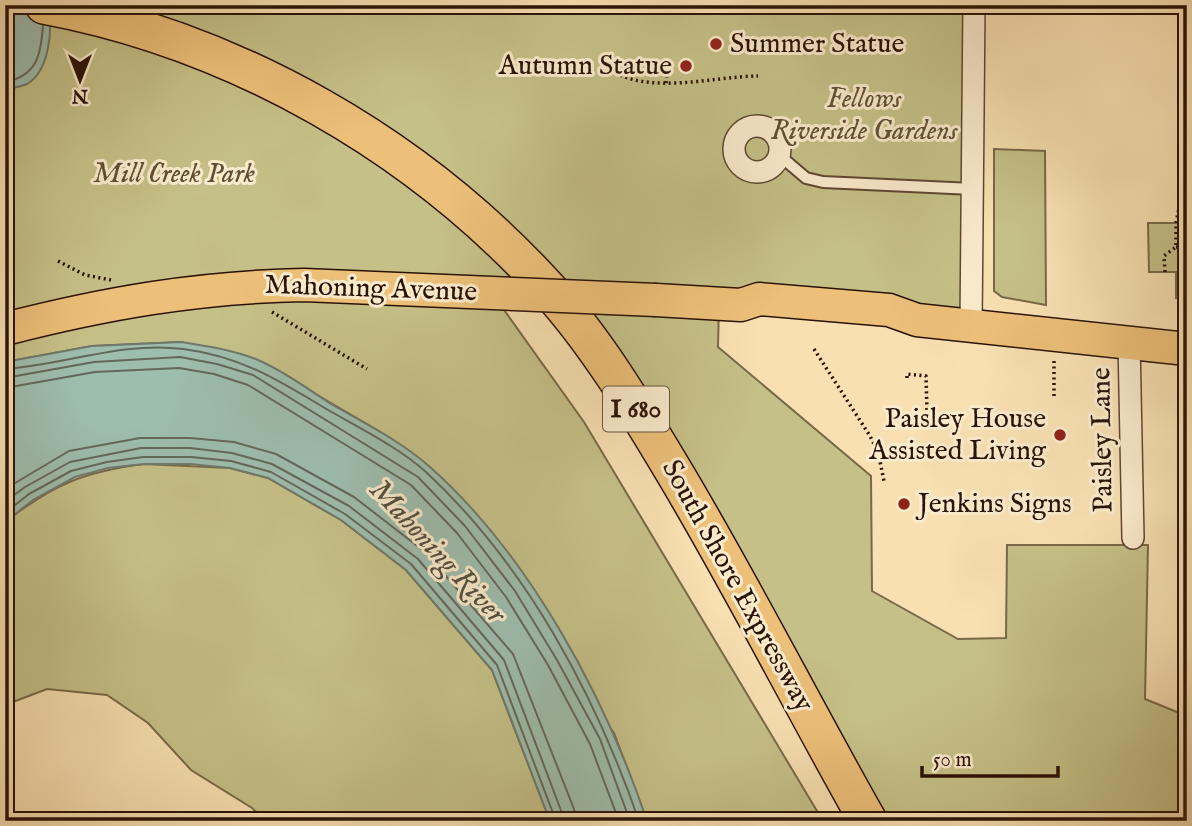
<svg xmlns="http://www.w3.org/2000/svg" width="1192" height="826" font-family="'IM FELL English',serif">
	<rect width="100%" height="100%" fill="#f8e0b2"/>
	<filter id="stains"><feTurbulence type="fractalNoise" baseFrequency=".00286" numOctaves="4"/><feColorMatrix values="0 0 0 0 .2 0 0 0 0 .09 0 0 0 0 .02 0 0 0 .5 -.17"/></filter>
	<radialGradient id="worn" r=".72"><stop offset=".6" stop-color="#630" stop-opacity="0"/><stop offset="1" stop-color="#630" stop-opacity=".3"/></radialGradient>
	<path fill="#c5c087" stroke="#786947" stroke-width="2" d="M5,5H974L971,326L719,303L718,347L871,476L872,591L958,639L1006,638L1007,545H1148L1145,699L1187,716V821H868L553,296L492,293L584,422L823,821H647L614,733L377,430L259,361L181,342L92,346L5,362Z
		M994,149L1045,151L1046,305L1002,297L994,291Z
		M1148,223H1183L1186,298H1176V272H1149Z
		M144,464L230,468L268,478L341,520L406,570L492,670L550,821H266L252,808L191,770L148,723L107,695L47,689L5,705V522C54,484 83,472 144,464Z"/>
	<path fill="#9dbdad" stroke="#6f796b" stroke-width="2" d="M5,5H48C53,27 50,71 27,84C21,87 12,88 5,89Z
		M181,342C207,346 234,350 258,360C284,371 308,389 331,404C364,423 401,441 430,467C529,555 605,696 647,821H550L492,670L406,570L341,520L268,478L230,468L190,464H144L108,468L75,477L33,500L5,522V362L92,346Z"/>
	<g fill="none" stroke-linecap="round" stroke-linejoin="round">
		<path stroke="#64685a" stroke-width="2" d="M5,82C37,76 41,55 43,25
			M5,369C64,365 123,341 183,349C239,356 277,379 323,407C357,427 397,446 426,472C526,565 595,694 639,821
			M5,378L94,362L180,357L217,364L253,375L418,477L465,526L515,591L557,660L600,739L630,821
			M5,388L95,372L179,368L214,374L248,385L411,485L457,533L506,597L548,665L590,744L619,821
			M5,489L69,451L140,438H190L234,442L276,454L354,497L425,552L513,654L574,809L575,821
			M5,502L25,487L70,462L141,448H190L232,453L272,464L349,506L418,559L504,660L565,821
			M5,513L29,494L71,471L107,462L143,457H191L231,461L271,472L345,514L411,564L497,665L556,821"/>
		<g stroke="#5e4632" stroke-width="14">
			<path id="lane" d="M779,155L806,178L823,182L973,189"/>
		</g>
		<g stroke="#5e4632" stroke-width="24">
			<path id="street" d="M734 149a23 23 0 1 1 46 0a23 23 0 1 1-46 0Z
				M971,326L974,5
				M1129,342L1133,538"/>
		</g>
		<g stroke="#2a1207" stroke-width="35">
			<path id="primary" d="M656,300L741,305L759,299L889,310L917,320L1187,349"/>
		</g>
		<g stroke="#2a1207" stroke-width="40">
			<path id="highway" d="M44,5C236,41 418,145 549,290C596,342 634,405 670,465C740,581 801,703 868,821"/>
		</g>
		<path stroke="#2a1207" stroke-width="3.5" stroke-dasharray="2 3.5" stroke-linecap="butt" d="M837,5L835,7L840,12
			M871,10L876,5
			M602,63C640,99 712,76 758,76
			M666,83L668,62
			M1176,247H1186
			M58,261L85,275L111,280
			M1165,272L1164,256L1176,247V223L1182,193
			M272,312L367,369
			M814,349L870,436L878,452L884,481
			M907,378V374L926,376L927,412
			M1054,396V360"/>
		<use href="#lane" stroke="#faebcd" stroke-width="10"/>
		<use href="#street" stroke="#faebcd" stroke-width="21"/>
		<use href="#primary" stroke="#ecc079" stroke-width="32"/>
		<use href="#highway" stroke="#ecc079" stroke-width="37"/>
		<g stroke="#2a1207" stroke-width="35" stroke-linecap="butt">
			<path id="primary-bridge" d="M5,329C106,303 199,287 304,285L656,300"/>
		</g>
		<use href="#primary-bridge" stroke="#ecc079" stroke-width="32"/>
	</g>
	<g fill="#8f2418" stroke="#faebcd" stroke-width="2.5">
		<circle cx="716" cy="44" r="7"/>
		<circle cx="686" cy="66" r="7"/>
		<circle cx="1060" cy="435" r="7"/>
		<circle cx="904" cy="504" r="7"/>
	</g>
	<g text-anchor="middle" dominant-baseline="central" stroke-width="6" stroke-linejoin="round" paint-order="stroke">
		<rect fill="#faebcd" stroke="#685342" stroke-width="2" x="603" y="386.5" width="66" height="45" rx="5"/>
		<g font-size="26" font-weight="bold" fill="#2a1207">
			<text x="636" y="409">I 680</text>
		</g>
		<g font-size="28" fill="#2a1207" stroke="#faebcd" text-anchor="start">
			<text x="730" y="44">Summer Statue</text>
			<text x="672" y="66" text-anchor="end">Autumn Statue</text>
			<text x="1046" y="419" text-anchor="end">Paisley House<tspan x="1046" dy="32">Assisted Living</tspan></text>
			<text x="918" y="504">Jenkins Signs</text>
		</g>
		<g font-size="28" font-style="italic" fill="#604f34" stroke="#faebcd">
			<text x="864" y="99">Fellows<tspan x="864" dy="32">Riverside Gardens</tspan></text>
			<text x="174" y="174">Mill Creek Park</text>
		</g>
		<g font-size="28" fill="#2a1207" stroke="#faebcd">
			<text transform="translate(371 289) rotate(2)">Mahoning Avenue</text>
			<text transform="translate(1103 440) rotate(-91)">Paisley Lane</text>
			<text transform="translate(737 586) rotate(61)">South Shore Expressway</text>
		</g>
		<g font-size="30" font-style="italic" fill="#524e41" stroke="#faebcd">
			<text transform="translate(437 552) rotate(47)">Mahoning River</text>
		</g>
	</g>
	<rect width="1192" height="826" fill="none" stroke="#f8e0b2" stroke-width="28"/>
	<rect x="7" y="7" width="1178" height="812" fill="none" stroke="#2a1207" stroke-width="3.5"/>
	<rect x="14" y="14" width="1164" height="798" fill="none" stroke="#2a1207" stroke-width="2"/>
	<g transform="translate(80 80) rotate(180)" stroke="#faebcd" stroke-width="5" paint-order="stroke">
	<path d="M0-5L12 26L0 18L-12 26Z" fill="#2a1207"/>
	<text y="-10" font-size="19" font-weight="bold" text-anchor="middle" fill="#2a1207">N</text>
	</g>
	<path d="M922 766v10h136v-10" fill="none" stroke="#2a1207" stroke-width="3.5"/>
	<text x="933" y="766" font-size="21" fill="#2a1207" stroke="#faebcd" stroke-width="5" paint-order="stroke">50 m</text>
	<rect width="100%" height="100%" filter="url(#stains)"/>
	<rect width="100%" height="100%" fill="url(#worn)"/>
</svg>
